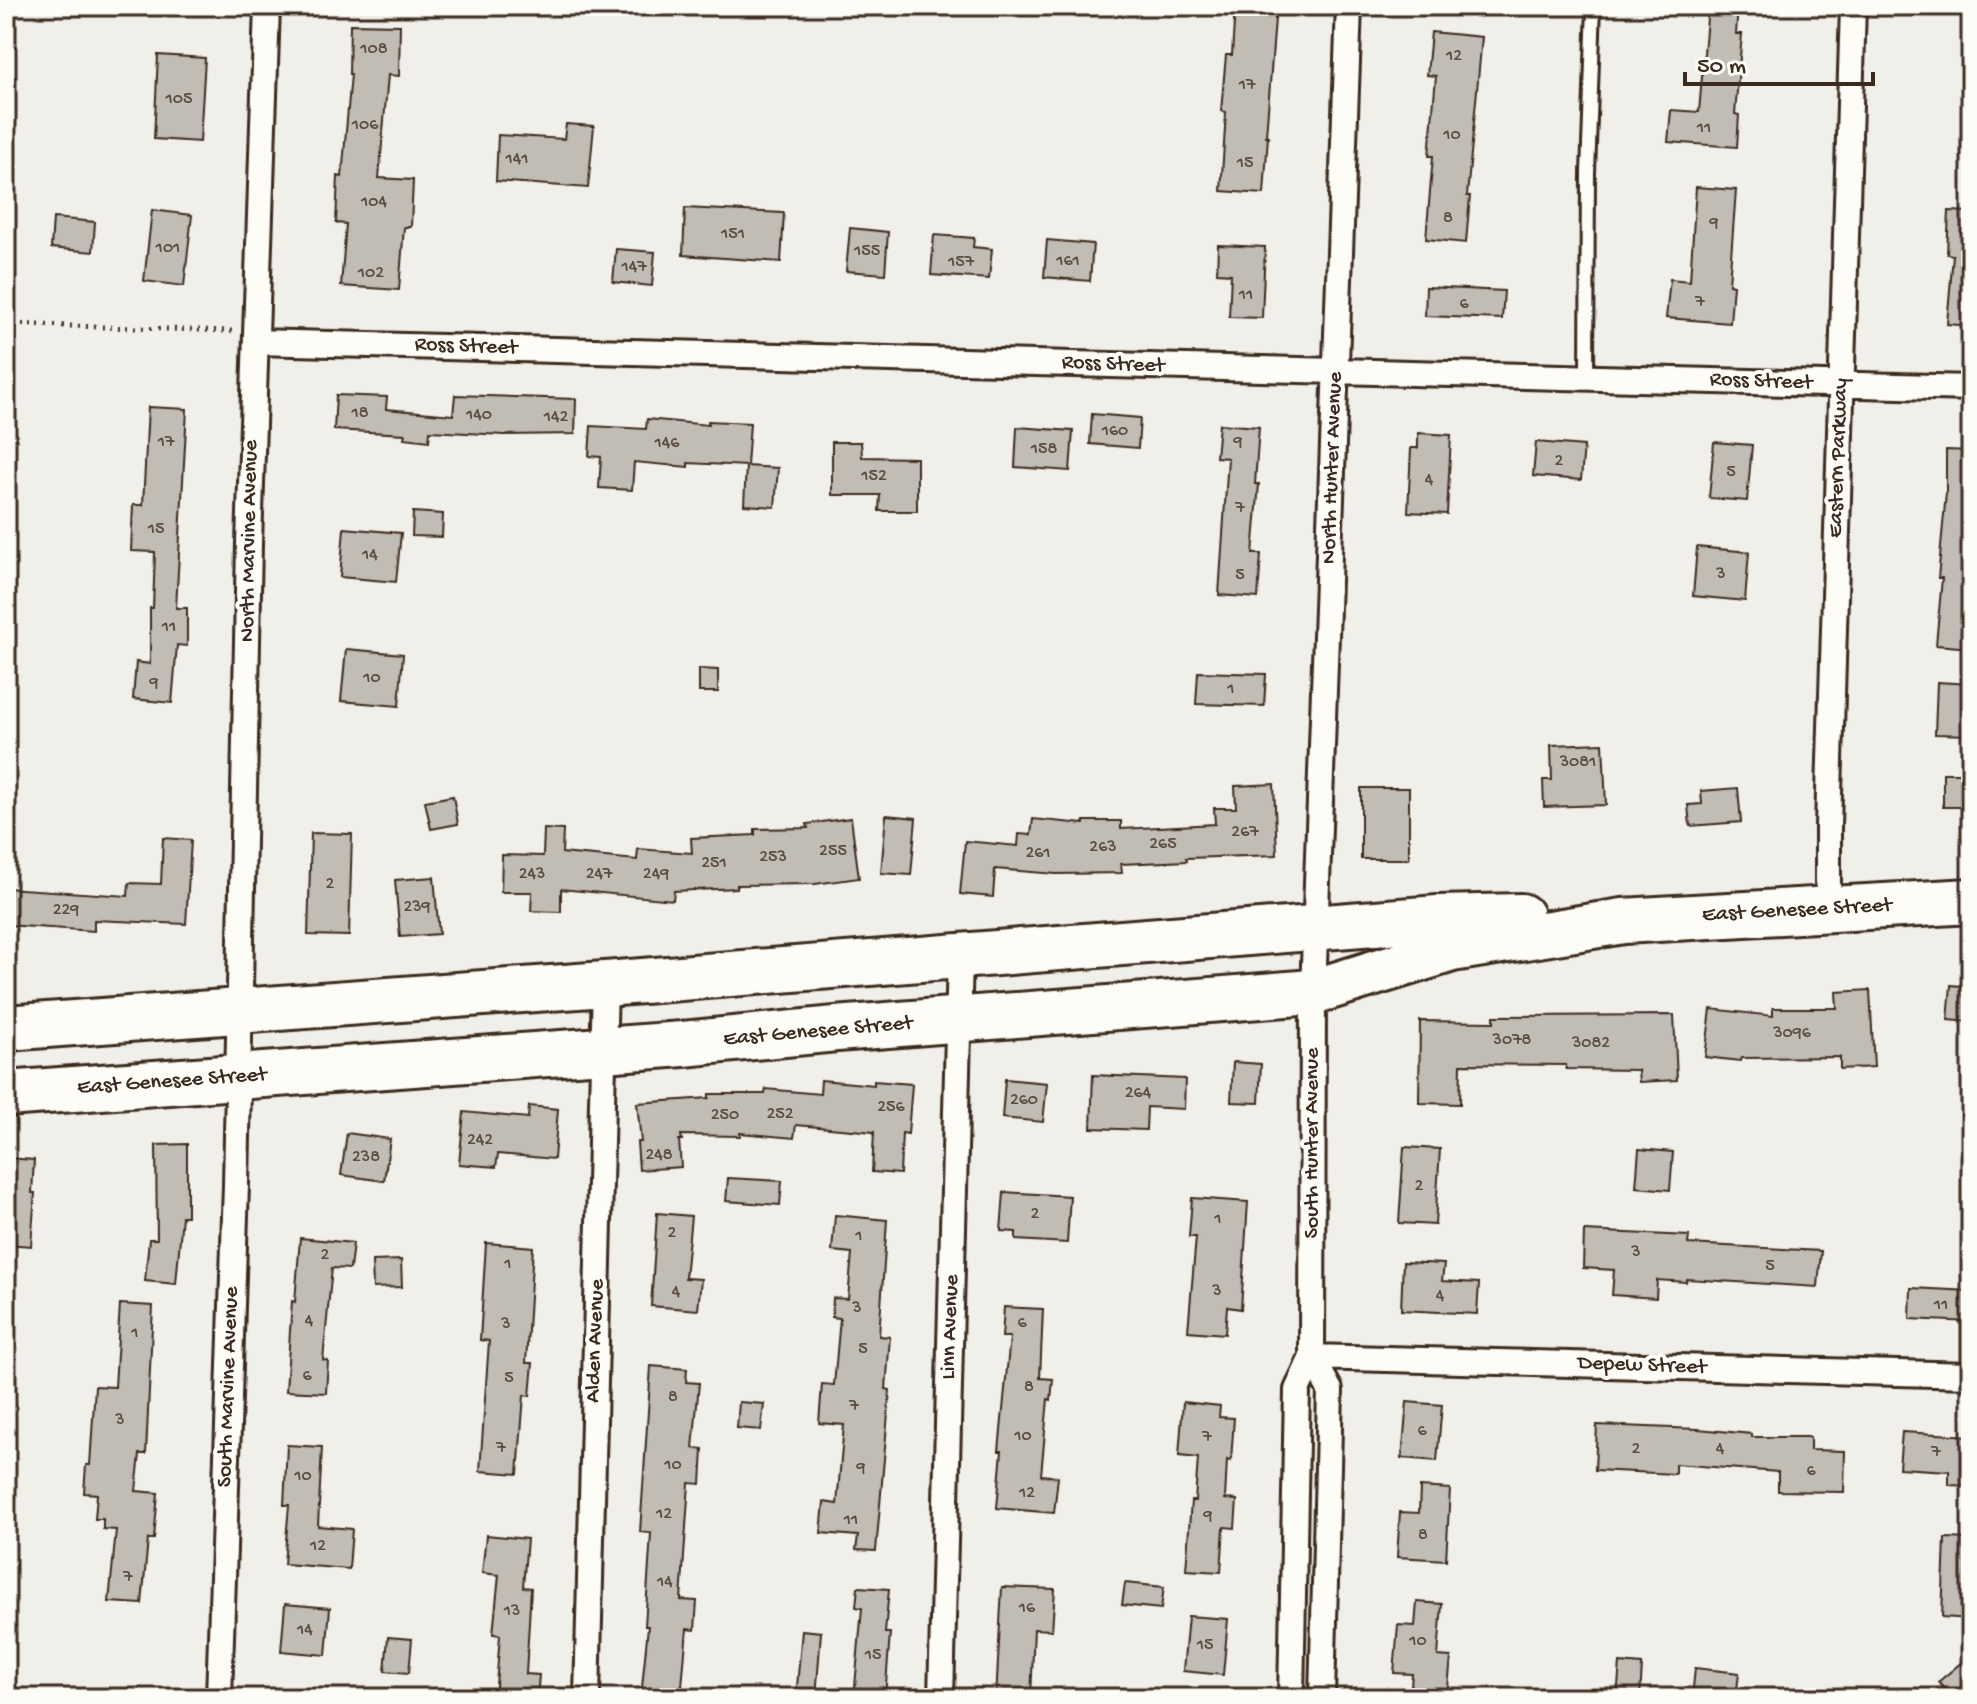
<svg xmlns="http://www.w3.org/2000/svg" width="1977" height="1704" font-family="'Gochi Hand',sans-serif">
	<rect width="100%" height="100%" fill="#f1efea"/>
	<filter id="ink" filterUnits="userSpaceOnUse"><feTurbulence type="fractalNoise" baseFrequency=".0125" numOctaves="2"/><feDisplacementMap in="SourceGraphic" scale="16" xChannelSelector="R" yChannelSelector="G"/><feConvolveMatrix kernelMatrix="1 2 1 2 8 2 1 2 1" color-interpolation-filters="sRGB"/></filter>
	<g filter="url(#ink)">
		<path fill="#c1bcb4" stroke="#3b2a1e" stroke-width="2" d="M1235,6H1276L1266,136H1268L1264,194L1221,191L1226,112L1221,111L1226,55H1232Z
			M1708,6H1738L1736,34H1742L1735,114L1739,115L1737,147L1668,142L1671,110L1699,112Z
			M350,24L400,25L399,76L388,75L379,178L413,180L411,227H404L399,290L341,286L346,224L336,223L338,176L342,177L351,74H349Z
			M1431,32L1482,37L1467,196H1470L1466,243L1426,239L1433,156H1429L1436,76L1427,75Z
			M158,55L205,58L200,142L154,139Z
			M566,124L594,126L588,188L496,181L498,135L564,139Z
			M1696,187L1736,190L1729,284L1733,285L1730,323L1666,318L1670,279L1690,281Z
			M685,208L784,213L781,262L683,255Z
			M152,210L192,215L184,286L144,281Z
			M1949,211L1971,212V326L1947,324L1953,255L1947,254Z
			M53,218L95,222L93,252L51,248Z
			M850,228L888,232L885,274L846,271Z
			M934,235L974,238L973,247L992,249L989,279L931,275Z
			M1047,240L1093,244L1090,281L1044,277Z
			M1218,245L1265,247L1262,318L1229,317L1231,274L1217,273Z
			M616,249L655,252L652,286L613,282Z
			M1426,287L1504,291L1502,319L1425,316Z
			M336,395L387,397L386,409L453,415L455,395L576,399L575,434L504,435L430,431L429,441L404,438L405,434L334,430Z
			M148,407L187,409L176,608H187V646L177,645L172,703L133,699L136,662L150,664V608H153L155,552L131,551L133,505H143Z
			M1092,414L1140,418L1138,448L1090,444Z
			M647,419L708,425V421L750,423L747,466L688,463V467L634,462L632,490L599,488L601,457L589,456L591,426L646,429Z
			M1219,424L1259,427L1255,484H1259L1253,554H1261L1258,598L1219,595L1228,458L1216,457Z
			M1017,427L1073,431L1070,471L1015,467Z
			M1418,433L1451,435L1447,514L1408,512L1411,448H1418Z
			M832,442H861L862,457L917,458V511H879L880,495H832Z
			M1536,442L1584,446L1581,480L1533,476Z
			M1714,442L1752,445L1747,501L1709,498Z
			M1946,450L1971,451V648L1936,645L1942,578H1938L1946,493Z
			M746,466L778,468L775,507L744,505Z
			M413,512L443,514L442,537L412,536Z
			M344,528L401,533L396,582L340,577Z
			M1697,547L1749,552L1745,601L1693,596Z
			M346,649L403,654L399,706L341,701Z
			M699,669L718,670V692H699Z
			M1198,672L1266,674L1264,706L1196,704Z
			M1937,682L1971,684V735L1935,734Z
			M1603,743L1606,805L1544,807L1543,780H1552L1551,745Z
			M1943,773H1971V807H1943Z
			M1274,784L1277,855L1186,858L1187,861L1121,864L1122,873L1056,874L995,869L993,897L960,894L965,841L1018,846L1019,834L1031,835L1033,819L1084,824V821H1121V829L1215,824L1214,808H1236L1235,786Z
			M1361,788H1409V859H1361Z
			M1738,788L1741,822L1690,826L1688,805L1702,804L1701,791Z
			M453,796L458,824L431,829L425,801Z
			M886,815L916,818L911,875L881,873Z
			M851,818L859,878L815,884L737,885V888L674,891L673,900L561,889V912L531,911L532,892H501L502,855L543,856L544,829L563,830L562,853L637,860L638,849L692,853L691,838L755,835V829L808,828L807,824Z
			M311,833L352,834L349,936L308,935Z
			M163,838L191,840L186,924L94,920V931L6,925V888L128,896L129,883L161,884Z
			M434,877L439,934L400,937L395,880Z
			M1951,985L1971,987V1022L1948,1020Z
			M1870,990L1874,1067L1840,1069V1057L1741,1058L1740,1061L1705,1057L1711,1009L1773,1016V1008H1837L1836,992Z
			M1674,1015L1677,1080L1639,1082L1638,1070L1566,1069V1065L1461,1064L1460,1104L1419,1103L1420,1021L1494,1022V1016Z
			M1233,1062L1261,1064L1259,1103L1231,1102Z
			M1093,1075L1185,1079L1184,1109L1147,1107L1146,1130L1091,1128Z
			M1005,1079L1047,1083L1043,1122L1002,1118Z
			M821,1080L874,1085V1081L912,1084L908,1134L902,1133L900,1174L872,1172L874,1132L796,1125L794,1138L740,1133V1136L681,1135L682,1140H679L681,1167L639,1170L637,1142H641L637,1103L709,1098V1094H765L766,1089L820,1094Z
			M529,1106L558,1109L554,1159L498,1154L496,1167L459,1164L464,1112L528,1118Z
			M347,1133L390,1139L384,1181L341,1175Z
			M187,1144V1216H182L176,1284L145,1281L149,1239H157L156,1145Z
			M1404,1147L1440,1149L1435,1225L1399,1223Z
			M1639,1149L1673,1152L1670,1190L1636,1187Z
			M6,1158L34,1160L32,1193H35L31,1246L6,1244Z
			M728,1178L782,1181L780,1205L726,1201Z
			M1004,1192L1070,1196L1067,1243L1016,1240V1232L1001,1231Z
			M1192,1198L1248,1202L1241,1309L1227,1307L1225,1334L1188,1331L1196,1237H1189Z
			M657,1213L691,1216L685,1278L701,1279L698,1310L651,1306Z
			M835,1215L887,1220L879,1336L890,1337L886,1389L890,1390L876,1551L856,1550L858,1536L821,1533L824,1502L837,1504L844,1425L819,1423L822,1384L834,1385L840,1318L832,1317L833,1298L848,1299L852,1253L832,1251Z
			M1584,1231L1689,1236L1688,1244L1821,1251L1818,1287L1687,1279L1686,1282L1657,1280L1656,1298L1612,1295L1614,1270L1583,1268Z
			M300,1238L353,1243L350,1269L332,1268L323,1360L328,1361L326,1393L286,1391L292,1301L295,1302Z
			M486,1243L533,1247L526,1363H533L530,1396L524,1395L518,1474L480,1471L489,1341L480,1340Z
			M401,1260L402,1287L373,1288L372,1261Z
			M1403,1262L1444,1264L1442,1281L1479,1283L1477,1314L1401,1310Z
			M1911,1288L1971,1291V1322L1910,1319Z
			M120,1304L153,1306L146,1454H140L136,1491L158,1493L154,1539H148L142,1604L109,1602L116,1530L103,1529V1519H95L97,1494L84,1493L86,1465H90L95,1386L115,1387Z
			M1004,1307L1043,1309L1040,1378L1053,1379L1051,1400L1048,1399L1041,1475L1058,1477L1054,1513L997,1508L1002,1451H999L1010,1337H1002Z
			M651,1366L687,1369L686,1382L699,1383L693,1448L703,1449L701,1484L689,1483L681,1600L697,1601L695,1630L687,1629L681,1698H641L648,1626H645L651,1533L640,1532Z
			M739,1402L764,1404L761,1430L737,1428Z
			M1183,1402L1220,1406L1219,1417L1234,1418L1231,1461L1227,1460L1225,1499L1237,1500L1235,1528L1224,1527L1221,1572L1186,1570L1191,1501H1195L1198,1458L1179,1456Z
			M1407,1402L1442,1405L1437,1461L1402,1458Z
			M1597,1425L1698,1429L1752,1434V1437H1810V1450L1845,1451L1844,1492L1778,1491V1472L1675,1464V1474L1595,1470Z
			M1902,1432L1971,1436V1486L1949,1485V1471L1899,1468Z
			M287,1445L322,1447L318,1526L352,1529L349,1569L284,1564L289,1505H284Z
			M1420,1487L1450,1489L1446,1560L1397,1557L1400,1512L1419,1513Z
			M486,1535L527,1539L523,1587L531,1588L526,1674L539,1675L537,1698H495L500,1635L493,1634L499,1575L482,1573Z
			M1945,1538L1971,1539V1619L1942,1617Z
			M1125,1583L1164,1587L1161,1609L1122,1605Z
			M858,1587L889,1589L885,1633H890L885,1698H854L862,1608L856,1607Z
			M1002,1587L1055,1589L1052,1630L1034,1629L1031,1698H996Z
			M1417,1602L1442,1604L1438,1656L1451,1657L1447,1698H1410L1412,1674L1394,1673L1398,1625L1415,1626Z
			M285,1604L330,1608L326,1655L281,1651Z
			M1188,1616L1228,1619L1223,1675L1183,1671Z
			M802,1630L821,1632L816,1698H796Z
			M388,1637L412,1639L409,1673L385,1671Z
			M1962,1662L1971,1672V1698H1952L1938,1682Z
			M1620,1663L1642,1665L1640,1698H1617Z
			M1695,1668L1739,1673L1736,1698H1692Z"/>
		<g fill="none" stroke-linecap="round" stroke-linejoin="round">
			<g stroke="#3b2a1e" stroke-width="18">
				<path id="lane" d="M1587,377L1588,173L1594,6"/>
			</g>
			<g stroke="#3b2a1e" stroke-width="30">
				<path id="street" d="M256,342L1971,388
					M1828,910V826L1853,6
					M1312,1357L1971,1375
					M1312,1357L1330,1390L1322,1698
					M219,1698L236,1185L249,543L267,6
					M587,1698L605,984
					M941,1698L960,955
					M1291,1698L1297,1390L1312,1357L1313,992L1349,6"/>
			</g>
			<g stroke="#3b2a1e" stroke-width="50">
				<path id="highway" d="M6,1028L605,984L1438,918L1521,916
					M6,1094L683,1044L836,1029L1313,992L1452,949L1623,921L1971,901"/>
			</g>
			<path stroke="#3b2a1e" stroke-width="5" stroke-dasharray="2 6" stroke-linecap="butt" d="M6,324L233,331"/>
			<use href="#lane" stroke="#fdfcf7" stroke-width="12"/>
			<use href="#street" stroke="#fdfcf7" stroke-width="24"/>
			<use href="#highway" stroke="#fdfcf7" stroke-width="44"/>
		</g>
	</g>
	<g text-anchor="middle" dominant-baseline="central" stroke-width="8" stroke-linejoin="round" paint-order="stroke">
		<g font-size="18" fill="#5c4e44">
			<text x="374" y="49">108</text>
			<text x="1454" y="56">12</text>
			<text x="1247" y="85">17</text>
			<text x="179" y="99">105</text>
			<text x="365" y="125">106</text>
			<text x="1704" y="128">11</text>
			<text x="1452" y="135">10</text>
			<text x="517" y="159">141</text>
			<text x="1245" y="163">15</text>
			<text x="374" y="202">104</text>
			<text x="1448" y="218">8</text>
			<text x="1714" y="223">9</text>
			<text x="733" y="234">151</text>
			<text x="168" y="248">101</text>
			<text x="867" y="251">155</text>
			<text x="1068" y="261">161</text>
			<text x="961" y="262">157</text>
			<text x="634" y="267">147</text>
			<text x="371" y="273">102</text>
			<text x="1246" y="295">11</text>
			<text x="1700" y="302">7</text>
			<text x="1464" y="304">6</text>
			<text x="360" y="413">18</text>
			<text x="479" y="415">140</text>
			<text x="556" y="417">142</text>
			<text x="1115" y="431">160</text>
			<text x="166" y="442">17</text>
			<text x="1238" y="442">9</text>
			<text x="667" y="443">146</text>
			<text x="1044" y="449">158</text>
			<text x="1559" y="461">2</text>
			<text x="1731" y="472">5</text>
			<text x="874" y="476">152</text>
			<text x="1429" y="480">4</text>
			<text x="1240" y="508">7</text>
			<text x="156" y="529">15</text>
			<text x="370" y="555">14</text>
			<text x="1721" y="574">3</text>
			<text x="1240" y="575">5</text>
			<text x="169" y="627">11</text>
			<text x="372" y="678">10</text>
			<text x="154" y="683">9</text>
			<text x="1231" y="689">1</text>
			<text x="1578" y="762">3081</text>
			<text x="1245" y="832">267</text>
			<text x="1163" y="844">265</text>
			<text x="1103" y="847">263</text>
			<text x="833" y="851">255</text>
			<text x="1038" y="853">261</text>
			<text x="773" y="857">253</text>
			<text x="714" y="863">251</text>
			<text x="532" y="874">243</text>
			<text x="599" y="874">247</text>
			<text x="656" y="874">249</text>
			<text x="330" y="884">2</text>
			<text x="417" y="907">239</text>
			<text x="66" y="910">229</text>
			<text x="1792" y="1033">3096</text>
			<text x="1512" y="1040">3078</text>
			<text x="1591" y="1043">3082</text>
			<text x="1138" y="1093">264</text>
			<text x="1024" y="1100">260</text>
			<text x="891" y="1107">256</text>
			<text x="780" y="1114">252</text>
			<text x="725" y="1115">250</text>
			<text x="480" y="1140">242</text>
			<text x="659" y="1155">248</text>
			<text x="366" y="1157">238</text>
			<text x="1419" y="1186">2</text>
			<text x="1035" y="1214">2</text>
			<text x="1218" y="1219">1</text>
			<text x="672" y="1233">2</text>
			<text x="859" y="1236">1</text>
			<text x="1636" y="1252">3</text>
			<text x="325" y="1255">2</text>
			<text x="508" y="1264">1</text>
			<text x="1770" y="1266">5</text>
			<text x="1217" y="1291">3</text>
			<text x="676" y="1292">4</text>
			<text x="1440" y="1296">4</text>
			<text x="1941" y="1305">11</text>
			<text x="857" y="1308">3</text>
			<text x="309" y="1321">4</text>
			<text x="1022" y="1323">6</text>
			<text x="506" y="1324">3</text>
			<text x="135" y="1333">1</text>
			<text x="863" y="1349">5</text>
			<text x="307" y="1376">6</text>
			<text x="509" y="1378">5</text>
			<text x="1029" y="1387">8</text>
			<text x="673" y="1397">8</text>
			<text x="854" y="1406">7</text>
			<text x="120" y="1420">3</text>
			<text x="1422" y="1431">6</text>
			<text x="1023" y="1436">10</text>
			<text x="1207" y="1437">7</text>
			<text x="501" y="1448">7</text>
			<text x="1636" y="1449">2</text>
			<text x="1720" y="1449">4</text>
			<text x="1936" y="1452">7</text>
			<text x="673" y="1465">10</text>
			<text x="861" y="1468">9</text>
			<text x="1811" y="1471">6</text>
			<text x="303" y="1476">10</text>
			<text x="1027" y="1493">12</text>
			<text x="664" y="1514">12</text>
			<text x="1208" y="1516">9</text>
			<text x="851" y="1520">11</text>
			<text x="1423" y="1535">8</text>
			<text x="318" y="1546">12</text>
			<text x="128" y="1577">7</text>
			<text x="665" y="1582">14</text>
			<text x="1027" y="1608">16</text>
			<text x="512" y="1611">13</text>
			<text x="305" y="1630">14</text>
			<text x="1418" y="1641">10</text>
			<text x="1205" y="1645">15</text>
			<text x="873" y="1655">15</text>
		</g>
		<g font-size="22" fill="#3b2a1e" stroke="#fdfcf7">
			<text transform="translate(466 347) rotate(2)">Ross Street</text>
			<text transform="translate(1113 365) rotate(2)">Ross Street</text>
			<text transform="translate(1761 382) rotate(2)">Ross Street</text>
			<text transform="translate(1839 458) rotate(-88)">Eastern Parkway</text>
			<text transform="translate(1333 468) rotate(-88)">North Hunter Avenue</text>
			<text transform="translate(250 541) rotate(-89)">North Marvine Avenue</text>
			<text transform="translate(1797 911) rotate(-3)">East Genesee Street</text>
			<text transform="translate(818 1032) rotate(-5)">East Genesee Street</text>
			<text transform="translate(172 1082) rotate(-4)">East Genesee Street</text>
			<text transform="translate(1313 1143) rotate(-90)">South Hunter Avenue</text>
			<text transform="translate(951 1327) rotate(-88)">Linn Avenue</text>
			<text transform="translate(596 1341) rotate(-88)">Alden Avenue</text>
			<text transform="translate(1642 1366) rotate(2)">Depew Street</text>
			<text transform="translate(229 1387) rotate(-88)">South Marvine Avenue</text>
		</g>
	</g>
	<rect width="1977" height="1704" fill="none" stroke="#fdfcf7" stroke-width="32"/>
	<rect x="16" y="16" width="1945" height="1672" fill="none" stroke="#3b2a1e" stroke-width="3" filter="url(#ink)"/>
	<path d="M1685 72v12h188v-12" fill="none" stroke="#3b2a1e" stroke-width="4"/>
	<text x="1697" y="72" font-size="24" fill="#3b2a1e" stroke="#fdfcf7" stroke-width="6" paint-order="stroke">50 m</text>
</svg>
